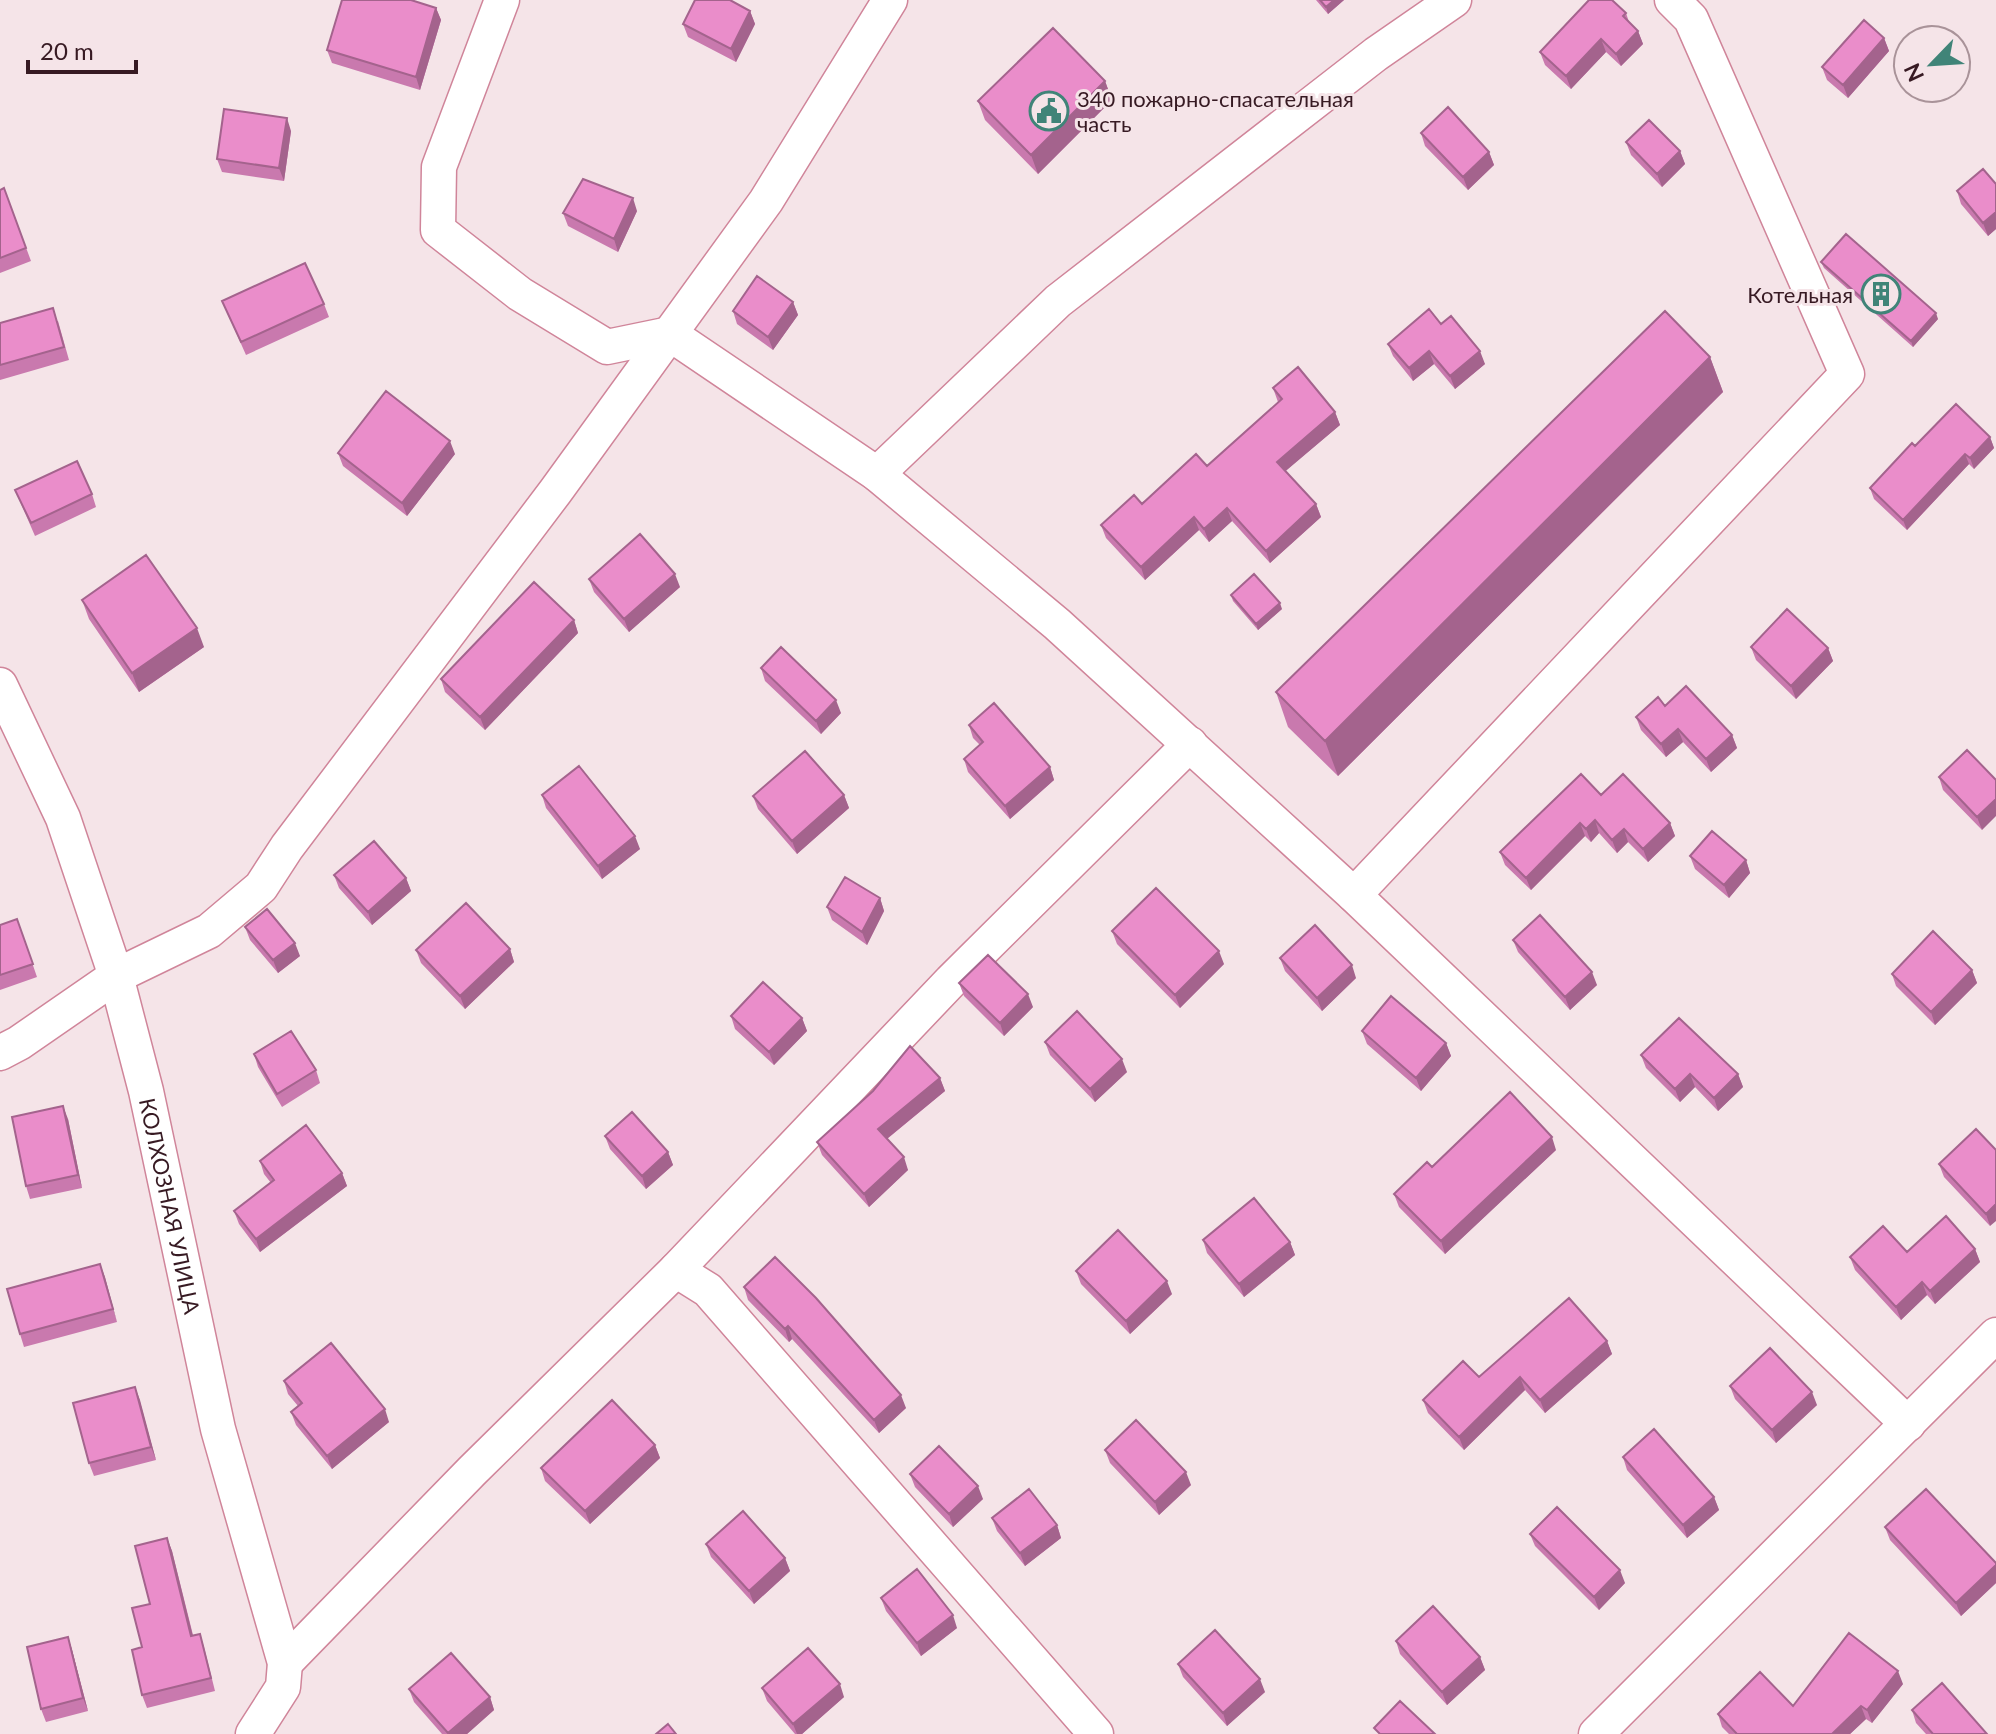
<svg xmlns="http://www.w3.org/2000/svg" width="1996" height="1734" font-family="Lato,sans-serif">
	<rect width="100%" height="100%" fill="#f5e4e8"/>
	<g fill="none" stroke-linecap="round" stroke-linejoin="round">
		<g stroke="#d0859a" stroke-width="37">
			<g id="minor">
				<path d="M502,0L439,167L438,230L520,294L607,347L670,334L877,474L1057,624L1354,895L1908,1424"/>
				<path d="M877,474L1058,301L1376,54L1454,0"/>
				<path id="s1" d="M0,685L63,818L116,976L146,1091L218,1429L285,1663L283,1687L253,1734"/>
				<path d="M1354,895L1847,374L1691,19L1672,0"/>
				<path d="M0,1053L19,1043L116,976L209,931L261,887L287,847L555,492L766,201L890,0"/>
				<path d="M676,1270L951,981L1190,744"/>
				<path d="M285,1663L472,1471L676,1270L708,1290L1096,1734"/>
				<path d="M1596,1734L1996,1335"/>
			</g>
		</g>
		<use href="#minor" stroke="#fff" stroke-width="34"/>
	</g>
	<path fill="#c979ae" d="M1316,0H1344L1328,14Z
		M436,8L441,20L420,90L332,63L327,50Z
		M750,11L755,24L736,62L688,37L683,24Z
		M1626,13L1629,22L1638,31L1643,44L1621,66L1606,52L1571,89L1545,65L1540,52Z
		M1884,38L1889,51L1848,98L1827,80L1822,67Z
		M1105,81L1112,100L1038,174L985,120L978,101Z
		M291,131L284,181L222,172L217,159Z
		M1421,133L1489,152L1494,165L1468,190L1425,146Z
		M1626,142L1680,151L1685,164L1662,187L1631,155Z
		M1996,184V229L1988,236L1961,204L1957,191Z
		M4,188L31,261L0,273V190Z
		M637,211L618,252L568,226L563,213Z
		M1821,262L1938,319L1913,347L1824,268Z
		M222,301L324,304L329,317L246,355Z
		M793,302L798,315L773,350L737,324L733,311Z
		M58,321L69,360L0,380V323Z
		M1441,324L1485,364L1455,389L1434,364L1413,381L1393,356L1388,344Z
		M1710,357L1723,392L1338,776L1288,727L1276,692Z
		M1273,388L1335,412L1340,425L1285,471L1316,504L1321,517L1270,563L1232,521L1209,542L1199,530L1145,580L1106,538L1101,525L1207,466L1278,402Z
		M1990,437L1994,448L1974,469L1969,464L1907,530L1874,499L1870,488L1915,446Z
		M338,453L455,454L407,516L343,466Z
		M15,490L92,494L96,507L35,536Z
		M589,579L680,587L629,632L594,592Z
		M1231,595L1282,609L1258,630L1233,601Z
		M82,600L204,647L139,692L89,619Z
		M574,620L578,633L485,730L445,692L441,679Z
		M1751,647L1828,648L1833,661L1796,699L1756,660Z
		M761,668L841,713L821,734L765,681Z
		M1665,706L1732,735L1737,748L1711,772L1683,742L1666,757L1641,730L1636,717Z
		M969,725L1050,767L1054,780L1010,819L968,772L964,759L980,745L973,738Z
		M1967,750L1982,830L1943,790L1939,777Z
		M542,795L640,849L602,879L546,808Z
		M844,795L849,808L797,854L758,809L753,796Z
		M1601,795L1670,823L1675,836L1648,862L1628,842L1617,853L1599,833L1591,842L1585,836L1531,890L1505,865L1500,852Z
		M1690,856L1746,860L1750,873L1729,898L1695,869Z
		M334,875L406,878L411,891L372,925L339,888Z
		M880,898L884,911L867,945L832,920L827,907Z
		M17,919L37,977L0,990V925Z
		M245,927L300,956L278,973L250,940Z
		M1112,931L1224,964L1180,1008L1117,944Z
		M1513,940L1597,985L1570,1010L1518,952Z
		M510,949L514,962L465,1009L421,963L416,950Z
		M1280,958L1356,978L1322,1011L1285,971Z
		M1972,970L1977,983L1935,1025L1896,986L1892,974Z
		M959,983L1033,1007L1004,1036L964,996Z
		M731,1016L802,1018L807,1031L774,1065L735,1029Z
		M1362,1031L1446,1043L1451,1056L1421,1091L1367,1044Z
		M1045,1042L1127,1072L1095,1102L1050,1055Z
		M254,1054L316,1070L320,1083L282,1107L258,1067Z
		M1641,1055L1738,1074L1743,1087L1718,1111L1695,1087L1680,1102L1646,1068Z
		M940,1078L945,1091L887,1139L908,1170L869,1207L822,1155L817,1142Z
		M68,1119L82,1188L30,1199L26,1186Z
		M1976,1129L1990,1226L1944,1177L1939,1164Z
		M605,1136L668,1152L673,1165L646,1189L610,1149Z
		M1556,1150L1445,1254L1399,1207L1394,1194L1432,1167Z
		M260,1161L342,1173L347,1186L260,1252L239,1224L234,1211L271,1183L264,1174Z
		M1203,1240L1290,1242L1295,1255L1244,1297L1207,1253Z
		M1975,1249L1980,1262L1935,1304L1927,1295L1901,1320L1855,1270L1850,1257Z
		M100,1264L117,1322L24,1347L20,1334Z
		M1076,1271L1172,1294L1130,1334L1081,1284Z
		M744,1287L906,1408L879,1433L792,1339L789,1342L748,1300Z
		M1607,1341L1612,1354L1545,1413L1525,1390L1464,1450L1428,1413L1423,1400L1479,1377Z
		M284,1381L389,1422L332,1469L296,1425L291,1412L298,1406L288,1394Z
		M1730,1386L1817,1405L1776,1443L1735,1399Z
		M135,1387L156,1460L94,1476L89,1463Z
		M655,1445L660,1458L590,1524L545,1481L541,1468Z
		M1105,1450L1191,1485L1159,1515L1110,1463Z
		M1623,1457L1714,1497L1719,1510L1687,1538L1627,1470Z
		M910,1474L983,1499L953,1527L915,1487Z
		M992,1518L1057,1525L1061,1538L1025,1566L997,1531Z
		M1885,1527L1996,1563V1583L1961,1616L1890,1540Z
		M1530,1534L1625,1583L1599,1610L1535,1546Z
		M167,1538L172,1551L193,1635L200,1634L204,1647L215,1691L147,1708L142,1695V1647L150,1604Z
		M706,1544L785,1558L790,1571L754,1604L711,1557Z
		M881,1598L957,1628L921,1656L886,1611Z
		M68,1637L72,1650L88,1711L46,1722L41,1709Z
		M1396,1641L1480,1657L1485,1670L1447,1705L1400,1654Z
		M1178,1664L1265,1692L1227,1726L1183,1677Z
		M1903,1684L1872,1723L1866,1719L1850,1734H1729L1722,1727L1718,1714L1793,1706Z
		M762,1688L844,1697L802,1734H795L767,1701Z
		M409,1689L490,1697L494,1710L467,1734H442L414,1702Z
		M1912,1710L1987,1734H1926L1916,1723Z"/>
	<path fill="#a4638d" d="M1334,0H1344L1328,14L1326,7Z
		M436,8L441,20L420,90L416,77Z
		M750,11L755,24L736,62L731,49Z
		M1638,31L1643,44L1621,66L1616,54Z
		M1884,38L1889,51L1848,98L1843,85Z
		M1601,39L1606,52L1571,89L1566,76Z
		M1105,81L1112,100L1038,174L1031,155Z
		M287,118L291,131L284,181L279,168Z
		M1680,151L1685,164L1662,187L1657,174Z
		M1489,152L1494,165L1468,190L1463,177Z
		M633,198L637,211L618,252L614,239Z
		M1996,212V229L1988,236L1983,223Z
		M793,302L798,315L773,350L768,337Z
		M1936,313L1938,319L1913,347L1911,341Z
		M1429,351L1434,364L1413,381L1409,368Z
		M1480,351L1485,364L1455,389L1450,376Z
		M1710,357L1723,392L1338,776L1325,741Z
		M1335,412L1340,425L1281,475L1277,462Z
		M1990,437L1994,448L1974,469L1970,458Z
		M450,441L455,454L407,516L402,503Z
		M1965,454L1969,464L1907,530L1903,520Z
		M1316,504L1321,517L1270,563L1266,551Z
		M1227,508L1232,521L1209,542L1204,529Z
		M1194,517L1199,530L1145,580L1141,567Z
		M675,574L680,587L629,632L624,619Z
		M1280,603L1282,609L1258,630L1256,624Z
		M574,620L578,633L485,730L480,717Z
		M197,628L204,647L139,692L132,673Z
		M1828,648L1833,661L1796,699L1791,686Z
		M836,700L841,713L821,734L816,721Z
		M1678,729L1683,742L1666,757L1661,744Z
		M1732,735L1737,748L1711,772L1706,759Z
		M1050,767L1054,780L1010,819L1005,806Z
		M844,795L849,808L797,854L792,841Z
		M1996,799V816L1982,830L1977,817Z
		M1595,820L1599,833L1591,842L1586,829Z
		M1580,823L1585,836L1531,890L1526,878Z
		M1670,823L1675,836L1648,862L1643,849Z
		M1624,829L1628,842L1617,853L1612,840Z
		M635,836L640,849L602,879L598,866Z
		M1746,860L1750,873L1729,898L1724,885Z
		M406,878L411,891L372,925L368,912Z
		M880,898L884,911L867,945L862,932Z
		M295,943L300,956L278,973L273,960Z
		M510,949L514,962L465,1009L460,996Z
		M1219,951L1224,964L1180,1008L1175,995Z
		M1352,965L1356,978L1322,1011L1317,998Z
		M1972,970L1977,983L1935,1025L1931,1012Z
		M1592,972L1597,985L1570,1010L1565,997Z
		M1028,994L1033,1007L1004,1036L1000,1023Z
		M802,1018L807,1031L774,1065L769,1052Z
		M1446,1043L1451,1056L1421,1091L1416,1078Z
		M1122,1059L1127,1072L1095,1102L1090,1089Z
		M1690,1074L1695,1087L1680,1102L1675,1089Z
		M1738,1074L1743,1087L1718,1111L1714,1098Z
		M940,1078L945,1091L883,1142L878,1129Z
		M63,1106L68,1119L82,1188L78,1175Z
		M1552,1137L1556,1150L1445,1254L1441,1241Z
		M668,1152L673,1165L646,1189L642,1176Z
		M904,1157L908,1170L869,1207L864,1194Z
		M342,1173L347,1186L260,1252L256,1239Z
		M1996,1204V1221L1990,1226L1986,1214Z
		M1290,1242L1295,1255L1244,1297L1239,1284Z
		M1975,1249L1980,1262L1935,1304L1930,1291Z
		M100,1264L105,1277L117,1322L113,1309Z
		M1167,1281L1172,1294L1130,1334L1126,1321Z
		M1922,1282L1927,1295L1901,1320L1896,1307Z
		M788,1326L792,1339L789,1342L785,1329Z
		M1607,1341L1612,1354L1545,1413L1540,1400Z
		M1520,1377L1525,1390L1464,1450L1459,1437Z
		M135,1387L140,1400L156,1460L151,1447Z
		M1812,1392L1817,1405L1776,1443L1772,1430Z
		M901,1395L906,1408L879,1433L874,1420Z
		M385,1409L389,1422L332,1469L327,1456Z
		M655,1445L660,1458L590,1524L585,1511Z
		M1186,1472L1191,1485L1159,1515L1155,1502Z
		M978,1486L983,1499L953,1527L949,1514Z
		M1714,1497L1719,1510L1687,1538L1683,1525Z
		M1057,1525L1061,1538L1025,1566L1020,1553Z
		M167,1538L172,1551L196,1649L191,1636Z
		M785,1558L790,1571L754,1604L749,1591Z
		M1996,1565V1583L1961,1616L1956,1603Z
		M1620,1570L1625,1583L1599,1610L1594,1597Z
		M953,1615L957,1628L921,1656L917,1643Z
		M68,1637L72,1650L88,1711L83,1698Z
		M1480,1657L1485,1670L1447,1705L1442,1692Z
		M1898,1671L1903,1684L1872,1723L1867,1710Z
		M1260,1679L1265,1692L1227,1726L1223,1713Z
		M840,1684L844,1697L802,1734H797L793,1724Z
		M490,1697L494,1710L467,1734H448Z
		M1861,1706L1866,1719L1850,1734H1832Z"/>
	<path fill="#ea8dca" stroke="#a4638d" stroke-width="2" d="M342,0H411L436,8L416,77L327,50Z
		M695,0H730L750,11L731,49L683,24Z
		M1320,0H1334L1326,7Z
		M1589,0H1612L1626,13L1623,16L1638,31L1616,54L1601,39L1566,76L1540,52Z
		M1864,20L1884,38L1843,85L1822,67Z
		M1053,28L1105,81L1031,155L978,101Z
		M1448,107L1489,152L1463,177L1421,133Z
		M224,109L287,118L279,168L217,159Z
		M1649,120L1680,151L1657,174L1626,142Z
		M1983,169L1996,184V212L1983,223L1957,191Z
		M583,179L633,198L614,239L563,213Z
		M4,188L26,248L0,258V190Z
		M1846,234L1936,313L1911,341L1821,262Z
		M305,263L324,304L241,342L222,301Z
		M757,276L793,302L768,337L733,311Z
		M53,308L64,347L0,365V323Z
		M1429,309L1441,324L1451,316L1480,351L1450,376L1429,351L1409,368L1388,344Z
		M1665,311L1710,357L1325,741L1276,692Z
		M1298,367L1335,412L1277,462L1316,504L1266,551L1227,508L1204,529L1194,517L1141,567L1101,525L1134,495L1142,504L1196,454L1207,466L1282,399L1273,388Z
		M386,391L450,441L402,503L338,453Z
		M1956,404L1990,437L1970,458L1965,454L1903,520L1870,488L1912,443L1915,446Z
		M77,461L92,494L31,523L15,490Z
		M640,534L675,574L624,619L589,579Z
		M146,555L197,628L132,673L82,600Z
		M1254,574L1280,603L1256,624L1231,595Z
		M534,582L574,620L480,717L441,679Z
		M1787,609L1828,648L1791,686L1751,647Z
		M781,647L836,700L816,721L761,668Z
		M1686,686L1732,735L1706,759L1678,729L1661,744L1636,717L1658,697L1665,706Z
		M994,703L1050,767L1005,806L964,759L983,742L969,725Z
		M1967,750L1996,780V799L1977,817L1939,777Z
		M805,751L844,795L792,841L753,796Z
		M579,766L635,836L598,866L542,795Z
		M1581,774L1601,795L1623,774L1670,823L1643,849L1624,829L1612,840L1595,820L1586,829L1580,823L1526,878L1500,852Z
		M1712,831L1746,860L1724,885L1690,856Z
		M374,841L406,878L368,912L334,875Z
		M845,877L880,898L862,932L827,907Z
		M1156,888L1219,951L1175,995L1112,931Z
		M466,903L510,949L460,996L416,950Z
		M267,909L295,943L273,960L245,927Z
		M1540,915L1592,972L1565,997L1513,940Z
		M17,919L33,964L0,975V925Z
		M1315,925L1352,965L1317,998L1280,958Z
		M1933,931L1972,970L1931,1012L1892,974Z
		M988,955L1028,994L1000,1023L959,983Z
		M763,982L802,1018L769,1052L731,1016Z
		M1391,996L1446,1043L1416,1078L1362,1031Z
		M1077,1011L1122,1059L1090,1089L1045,1042Z
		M1679,1018L1738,1074L1714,1098L1690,1074L1675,1089L1641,1055Z
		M291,1031L316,1070L277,1094L254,1054Z
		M910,1046L940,1078L878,1129L904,1157L864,1194L817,1142L873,1091Z
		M1510,1092L1552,1137L1441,1241L1394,1194L1427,1162L1432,1167Z
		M63,1106L78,1175L26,1186L12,1117Z
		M632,1112L668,1152L642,1176L605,1136Z
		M306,1125L342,1173L256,1239L234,1211L274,1180L260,1161Z
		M1976,1129L1996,1150V1204L1986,1214L1939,1164Z
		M1254,1198L1290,1242L1239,1284L1203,1240Z
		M1946,1216L1975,1249L1930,1291L1922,1282L1896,1307L1850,1257L1883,1226L1907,1252Z
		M1118,1230L1167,1281L1126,1321L1076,1271Z
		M775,1257L816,1298L901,1395L874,1420L788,1326L785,1329L744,1287Z
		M100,1264L113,1309L20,1334L7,1289Z
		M1569,1298L1607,1341L1540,1400L1520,1377L1459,1437L1423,1400L1463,1361L1479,1377Z
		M331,1343L385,1409L327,1456L291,1412L302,1403L284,1381Z
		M1770,1348L1812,1392L1772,1430L1730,1386Z
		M135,1387L151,1447L89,1463L73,1403Z
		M612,1400L655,1445L585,1511L541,1468Z
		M1136,1420L1186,1472L1155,1502L1105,1450Z
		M1654,1429L1714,1497L1683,1525L1623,1457Z
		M939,1446L978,1486L949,1514L910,1474Z
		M1029,1489L1057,1525L1020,1553L992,1518Z
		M1926,1489L1996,1563V1565L1956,1603L1885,1527Z
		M1557,1507L1620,1570L1594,1597L1530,1534Z
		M743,1511L785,1558L749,1591L706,1544Z
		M167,1538L191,1636L200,1634L211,1678L142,1695L132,1650L142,1647L132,1608L150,1604L135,1546Z
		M917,1569L953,1615L917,1643L881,1598Z
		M1433,1606L1480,1657L1442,1692L1396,1641Z
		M1215,1630L1260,1679L1223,1713L1178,1664Z
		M1849,1633L1898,1671L1867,1710L1861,1706L1832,1734H1737L1718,1714L1760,1672L1793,1706Z
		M68,1637L83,1698L41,1709L27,1647Z
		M808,1648L840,1684L793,1724L762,1688Z
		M451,1653L490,1697L448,1733L409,1689Z
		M1942,1683L1987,1734H1933L1912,1710Z
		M1400,1701L1435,1734H1380L1374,1728Z
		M668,1724L676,1734H656Z"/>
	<defs>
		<g id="civic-ring" transform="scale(2)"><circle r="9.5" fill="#f5e4e8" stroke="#408478" stroke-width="1.5"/><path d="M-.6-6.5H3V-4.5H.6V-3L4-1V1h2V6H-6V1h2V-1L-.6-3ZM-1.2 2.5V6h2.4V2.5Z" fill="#408478"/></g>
		<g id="building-ring" transform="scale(2)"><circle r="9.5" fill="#f5e4e8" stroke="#408478" stroke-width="1.5"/><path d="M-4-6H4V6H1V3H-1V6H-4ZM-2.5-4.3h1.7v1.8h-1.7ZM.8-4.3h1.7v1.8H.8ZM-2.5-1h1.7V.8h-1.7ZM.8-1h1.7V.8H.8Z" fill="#408478"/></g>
	</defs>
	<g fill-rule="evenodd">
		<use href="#civic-ring" x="1049" y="111"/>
		<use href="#building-ring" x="1881" y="294"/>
	</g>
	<g text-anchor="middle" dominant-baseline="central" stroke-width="6" stroke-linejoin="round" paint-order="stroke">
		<g font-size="22" fill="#371a23" stroke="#f5e4e8" text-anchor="start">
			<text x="1077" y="98">340 пожарно-спасательная<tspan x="1077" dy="25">часть</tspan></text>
			<text x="1853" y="294" text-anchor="end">Котельная</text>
		</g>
		<g font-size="22" fill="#371a23" stroke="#f5e4e8">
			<text stroke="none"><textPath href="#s1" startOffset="550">КОЛХОЗНАЯ УЛИЦА</textPath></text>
		</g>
	</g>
	<g transform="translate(1932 64) rotate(245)"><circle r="38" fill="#f5e4e8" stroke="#a99399" stroke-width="2"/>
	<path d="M0-6L14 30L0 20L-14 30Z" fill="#408478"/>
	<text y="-12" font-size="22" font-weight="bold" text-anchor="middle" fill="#371a23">N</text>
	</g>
	<path d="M28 60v12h108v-12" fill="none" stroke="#371a23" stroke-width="4"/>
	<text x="40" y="60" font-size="24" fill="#371a23" stroke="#f5e4e8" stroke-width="6" paint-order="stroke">20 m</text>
</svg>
